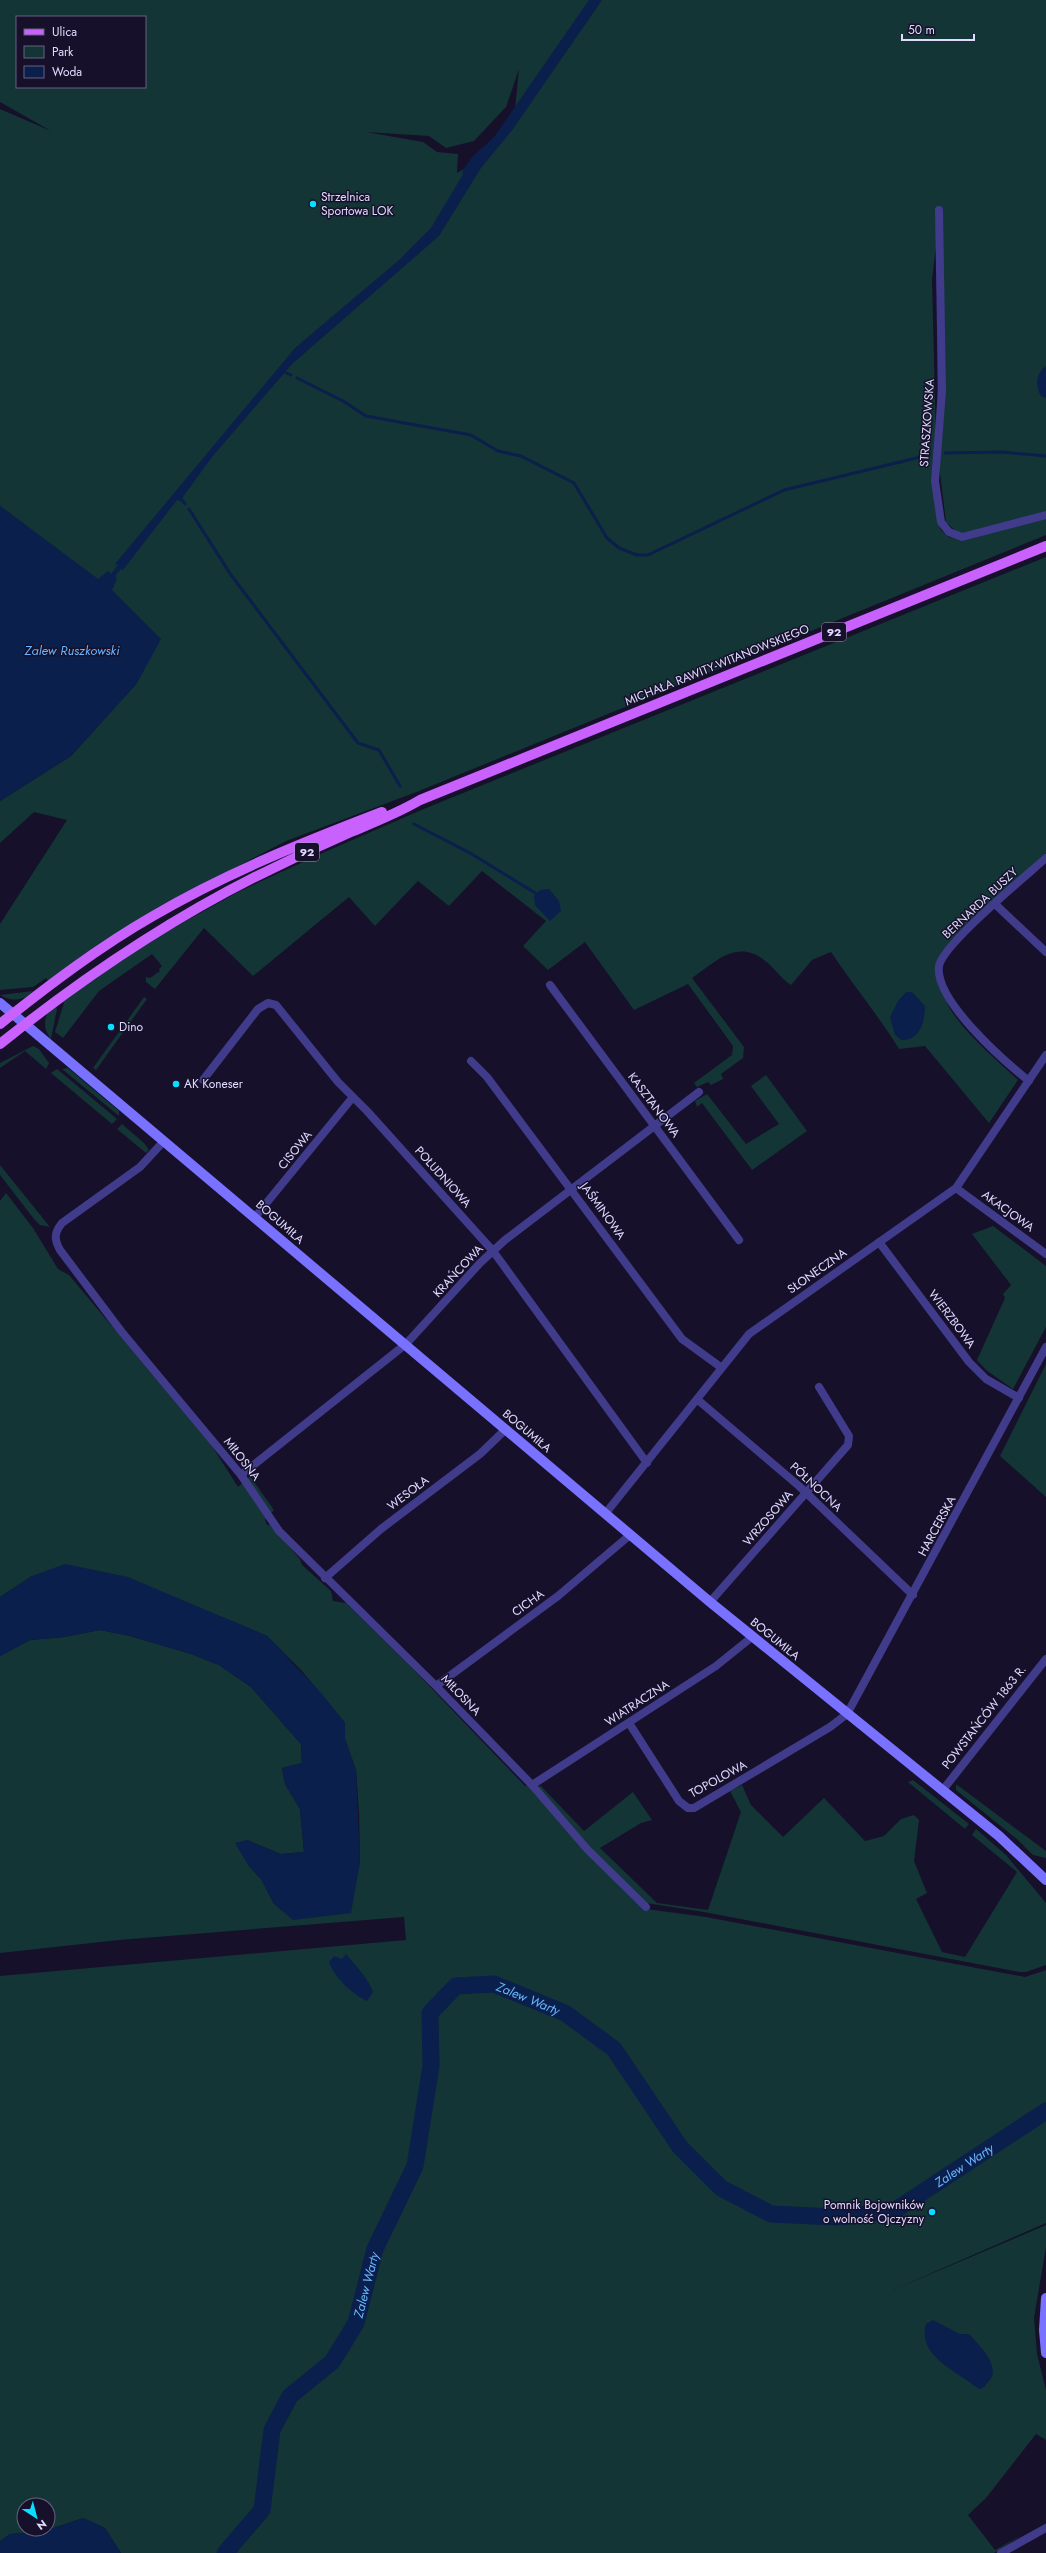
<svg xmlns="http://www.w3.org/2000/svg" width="1046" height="2553" font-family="Jost,sans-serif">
	<rect width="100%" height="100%" fill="#16102b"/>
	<path fill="#133535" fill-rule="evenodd" d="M0,0H1046V512L959,534L946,522L937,449L938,229L932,280L938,521L941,530L949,537L961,540L1046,519V535L419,791L286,841L158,908L48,981L46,978L33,987L0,990V924L67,820L34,812L0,843V801L71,756L137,683L112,590L0,506V109L51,131L0,102ZM17,17H145V87H17ZM519,69L513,129L472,164L457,173L458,154L437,152L423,142L366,132L429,136L446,148L474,141L506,107Z
		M1046,557V853L950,942L941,954C942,968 941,984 945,997C952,1023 998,1061 1018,1080L989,1123L925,1046L899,1049C878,1015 853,985 831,952L812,960L791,985C780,978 774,967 764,960C736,939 716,962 692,978L744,1047L743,1058L721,1074L723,1079L711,1085L708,1082L697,1087L694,1083L732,1055L733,1046L688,984L634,1010L585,942L548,970L523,946L546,921L482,871L449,906L418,881L375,926L349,897L253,976L204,928L155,989L146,982V977L150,978L160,971L159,969L162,966L152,954L99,991L63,1038L55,1032L64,1003L61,1000L157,937L240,891L327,851L426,808Z
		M33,991C25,1001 11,1002 0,995Z
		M144,997L147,999L96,1070L93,1068Z
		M54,1006L57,1009L51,1039C42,1028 43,1015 54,1006Z
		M33,1046L39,1049L49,1063L46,1069L25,1051L0,1068V1063Z
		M68,1068L119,1111V1116L62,1069Z
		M57,1069L117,1119L112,1124L51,1073Z
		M766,1075L807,1131L752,1170L702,1103L697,1107L695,1101L707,1094L746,1144L779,1124L751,1086Z
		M122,1124L144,1143L149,1150L146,1153L117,1129Z
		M0,1165L50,1227L40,1225L34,1219L0,1175Z
		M6,1193L33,1228L58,1269L69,1275L212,1446L238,1487L250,1476L274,1510L265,1520L267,1525H270L300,1559L302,1565L331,1591L333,1601L346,1603L412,1668L525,1786L532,1785L646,1909L706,1917L1025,1977L1046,1970V2223L893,2290L1046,2225V2247L1034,2318L1037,2354L1046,2390V2440L1036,2434L986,2498L968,2515L995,2550L1024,2534L994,2553H121L105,2528L83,2518L42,2532L10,2534L0,2541V1976L406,1940L404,1917L119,1940L0,1953V1656L30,1640L64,1637L100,1630L130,1636L191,1654L219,1665L251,1687L301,1744L302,1763L282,1768L285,1784L300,1809L304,1852L281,1854L247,1840L248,1865L261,1879L274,1904L352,1898L360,1862L359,1813L356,1770L345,1739V1723L301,1670L267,1636L222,1617L32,1576L0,1597V1201ZM24,2505H48V2529H24Z
		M993,1226L1046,1266V1327L1013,1389L986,1370L977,1360L1005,1298L1003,1294L1011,1285L972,1234Z
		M1046,1364V1497L1000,1456Z
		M913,1780L969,1824L965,1829L908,1782Z
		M956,1784L1046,1851V1858L1033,1855L1018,1840L956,1790Z
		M540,1785L584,1831L633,1792L652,1820L641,1823L600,1848L657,1903L708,1910L741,1812L730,1791L742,1785L751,1805L783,1837L824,1798L865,1841L884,1836L901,1819L914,1815L919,1820L914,1861L927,1893L916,1899L942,1952L965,1957L1017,1872L972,1835L976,1829L1006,1855L1046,1903V1965L1026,1972H1019L704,1912L646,1903L595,1855L539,1788Z"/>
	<path fill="#0a1f4b" d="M589,0H602L513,129L481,168L439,236L292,364L212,457L180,501L177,500L123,570L121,569L115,576L117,579L112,590L161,639L137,683L71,756L0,801V506L98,579L108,571L111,574L118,565L115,564L295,348L399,260L431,228L462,176L463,170L473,156L494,137Z
		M1046,366V398L1041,396C1035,386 1036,373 1046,366Z
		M549,889L559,901L561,911L550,921L535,905L534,896L540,890Z
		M906,992H912L925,1006C925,1021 920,1041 901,1040L895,1035L890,1017L898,1001Z
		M65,1564L128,1577L267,1636L322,1694L345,1723V1739L356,1770L360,1862L351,1913L293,1920L274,1904L261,1879L248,1865L235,1843L247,1840L281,1854L304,1852L300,1809L285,1784L282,1768L302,1763L301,1744L251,1687L219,1665L191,1654L130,1636L100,1630L64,1637L30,1640L0,1656V1597L32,1576Z
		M346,1954C355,1965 369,1979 373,1992L367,2001C352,1994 335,1978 329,1962L334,1956L342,1959Z
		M933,2320L960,2334H969C979,2345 1002,2367 989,2381C985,2385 985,2388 979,2389C960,2373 916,2356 926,2324Z
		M83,2518L105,2528L121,2553H0V2541L10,2534L42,2532Z"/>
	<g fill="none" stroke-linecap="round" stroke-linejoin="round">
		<path stroke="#0a1f4b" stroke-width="3" d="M282,371L291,375
			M297,378L343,401L366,416L471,435L498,451L521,456L574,483L607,538L619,548L637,555H648L784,490L929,455
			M945,453L1003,452L1046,456
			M179,496L185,504
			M189,509L231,575L358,743L379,750L400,786
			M414,824L470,853L537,894"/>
		<path stroke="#0a1f4b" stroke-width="17" id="s1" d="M225,2553L262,2510L272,2430L290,2396L332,2362L356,2323L375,2249L415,2166L431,2066L430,2013L456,1986L494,1984L565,2013L614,2049L680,2147L721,2188L771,2214L836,2217L894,2211L1046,2111"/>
		<path stroke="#403b8b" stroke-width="8" d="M939,210L942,391L935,481L941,522L949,532L962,537L1046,515
			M995,904L1046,952
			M550,985L739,1240
			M471,1061L487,1077L682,1339L722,1368
			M203,1080L258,1009L268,1003L276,1005L338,1082L367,1111L493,1251L647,1463
			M1029,1081C1004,1061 934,1000 939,966C943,944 1026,876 1046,858
			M164,1141L140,1167L62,1223C54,1233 54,1239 60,1250L121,1331L241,1475L279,1531L436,1686L532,1785L587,1849L646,1907
			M956,1188L1046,1254
			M255,1217L353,1097
			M879,1242L969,1362L986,1379L1019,1398
			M698,1400L799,1486L913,1595
			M241,1475L406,1344L480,1263L505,1240L699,1092
			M605,1514L749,1334L956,1188L1046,1055
			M325,1578L381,1529L480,1454L506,1429
			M710,1602L848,1445L849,1436L819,1387
			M436,1686L558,1596L630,1535
			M629,1723L679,1801L688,1808H694L830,1727L847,1714L1046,1347
			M532,1785L716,1666L752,1637
			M942,1791L1046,1659
			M1001,2553L1046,2528"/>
		<path stroke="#7971ff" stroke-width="10" d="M0,1003L710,1602L999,1836L1046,1880
			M1046,2298L1044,2330L1046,2353"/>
		<path stroke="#c961ff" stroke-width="10" d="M0,1024C49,985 99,947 153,916C226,873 304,842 382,812
			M0,1044C80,980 164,923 255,877C287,861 319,846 351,832C375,822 398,813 420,800L1046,546"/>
	</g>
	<g fill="#06dfff" stroke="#16102b" stroke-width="1.5">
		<circle cx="313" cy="204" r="4"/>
		<circle cx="111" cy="1027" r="4"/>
		<circle cx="176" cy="1084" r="4"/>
		<circle cx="932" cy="2212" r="4"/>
	</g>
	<g text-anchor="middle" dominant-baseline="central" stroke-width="3" stroke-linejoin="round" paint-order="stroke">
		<g fill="#16102b" stroke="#a39dbf" stroke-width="1">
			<rect x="822" y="623" width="24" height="18" rx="3"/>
			<rect x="295" y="843" width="24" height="18" rx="3"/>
		</g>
		<g font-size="11" font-weight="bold" fill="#e0daff">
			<text x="834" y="632">92</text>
			<text x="307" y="852">92</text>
		</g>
		<g font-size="12" fill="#e0daff" stroke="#16102b" text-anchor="start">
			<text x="321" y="197">Strzelnica<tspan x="321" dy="14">Sportowa LOK</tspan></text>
			<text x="119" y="1027">Dino</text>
			<text x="184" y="1084">AK Koneser</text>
			<text x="924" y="2205" text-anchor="end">Pomnik Bojowników<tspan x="924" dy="14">o wolność Ojczyzny</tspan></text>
		</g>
		<g font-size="12" fill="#e0daff" stroke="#16102b">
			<text transform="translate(927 423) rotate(-86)">STRASZKOWSKA</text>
			<text transform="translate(717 665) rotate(-22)">MICHAŁA RAWITY-WITANOWSKIEGO</text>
			<text transform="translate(980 903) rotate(-43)">BERNARDA BUSZY</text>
			<text transform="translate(654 1105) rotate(53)">KASZTANOWA</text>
			<text transform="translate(295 1150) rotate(-51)">CISOWA</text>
			<text transform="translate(443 1177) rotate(48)">POŁUDNIOWA</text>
			<text transform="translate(603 1211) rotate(54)">JAŚMINOWA</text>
			<text transform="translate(1008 1211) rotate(36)">AKACJOWA</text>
			<text transform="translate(280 1222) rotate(41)">BOGUMIŁA</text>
			<text transform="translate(458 1271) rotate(-47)">KRAŃCOWA</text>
			<text transform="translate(817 1271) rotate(-35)">SŁONECZNA</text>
			<text transform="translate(952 1319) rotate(53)">WIERZBOWA</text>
			<text transform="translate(527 1431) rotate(40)">BOGUMIŁA</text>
			<text transform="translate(242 1459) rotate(52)">MIŁOSNA</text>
			<text transform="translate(816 1487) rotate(43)">PÓŁNOCNA</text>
			<text transform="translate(408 1493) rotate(-37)">WESOŁA</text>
			<text transform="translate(768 1518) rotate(-49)">WRZOSOWA</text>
			<text transform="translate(937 1526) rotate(-62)">HARCERSKA</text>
			<text transform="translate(528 1603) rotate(-36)">CICHA</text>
			<text transform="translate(775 1639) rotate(39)">BOGUMIŁA</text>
			<text transform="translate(461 1695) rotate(46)">MIŁOSNA</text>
			<text transform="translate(637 1703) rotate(-33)">WIATRACZNA</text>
			<text transform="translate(984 1717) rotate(-52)">POWSTAŃCÓW 1863 R.</text>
			<text transform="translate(718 1779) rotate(-29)">TOPOLOWA</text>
		</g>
		<g font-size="13" font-style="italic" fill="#68b5ff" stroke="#16102b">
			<text x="72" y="650">Zalew Ruszkowski</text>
			<text stroke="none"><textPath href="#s1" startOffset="711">Zalew Warty</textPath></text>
			<text stroke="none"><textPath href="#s1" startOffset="1251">Zalew Warty</textPath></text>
			<text stroke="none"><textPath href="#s1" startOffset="315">Zalew Warty</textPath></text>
		</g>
	</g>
	<rect x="16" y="16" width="130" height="72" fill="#16102b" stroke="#676180"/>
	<rect x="24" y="29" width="20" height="6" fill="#c961ff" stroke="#676180"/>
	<text x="52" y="36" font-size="12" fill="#e0daff">Ulica</text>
	<rect x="24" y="46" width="20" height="12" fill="#133535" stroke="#676180"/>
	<text x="52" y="56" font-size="12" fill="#e0daff">Park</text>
	<rect x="24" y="66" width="20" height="12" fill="#0a1f4b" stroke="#676180"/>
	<text x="52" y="76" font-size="12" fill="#e0daff">Woda</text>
	<g transform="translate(36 2517) rotate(144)"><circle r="19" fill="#16102b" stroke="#676180"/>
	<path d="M0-3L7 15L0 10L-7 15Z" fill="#06dfff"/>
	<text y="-6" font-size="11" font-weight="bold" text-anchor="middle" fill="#e0daff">N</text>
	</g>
	<path d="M902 34v6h72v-6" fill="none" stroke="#e0daff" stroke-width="2"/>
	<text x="908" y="34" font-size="12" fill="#e0daff" stroke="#16102b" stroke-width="3" paint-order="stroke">50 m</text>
</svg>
